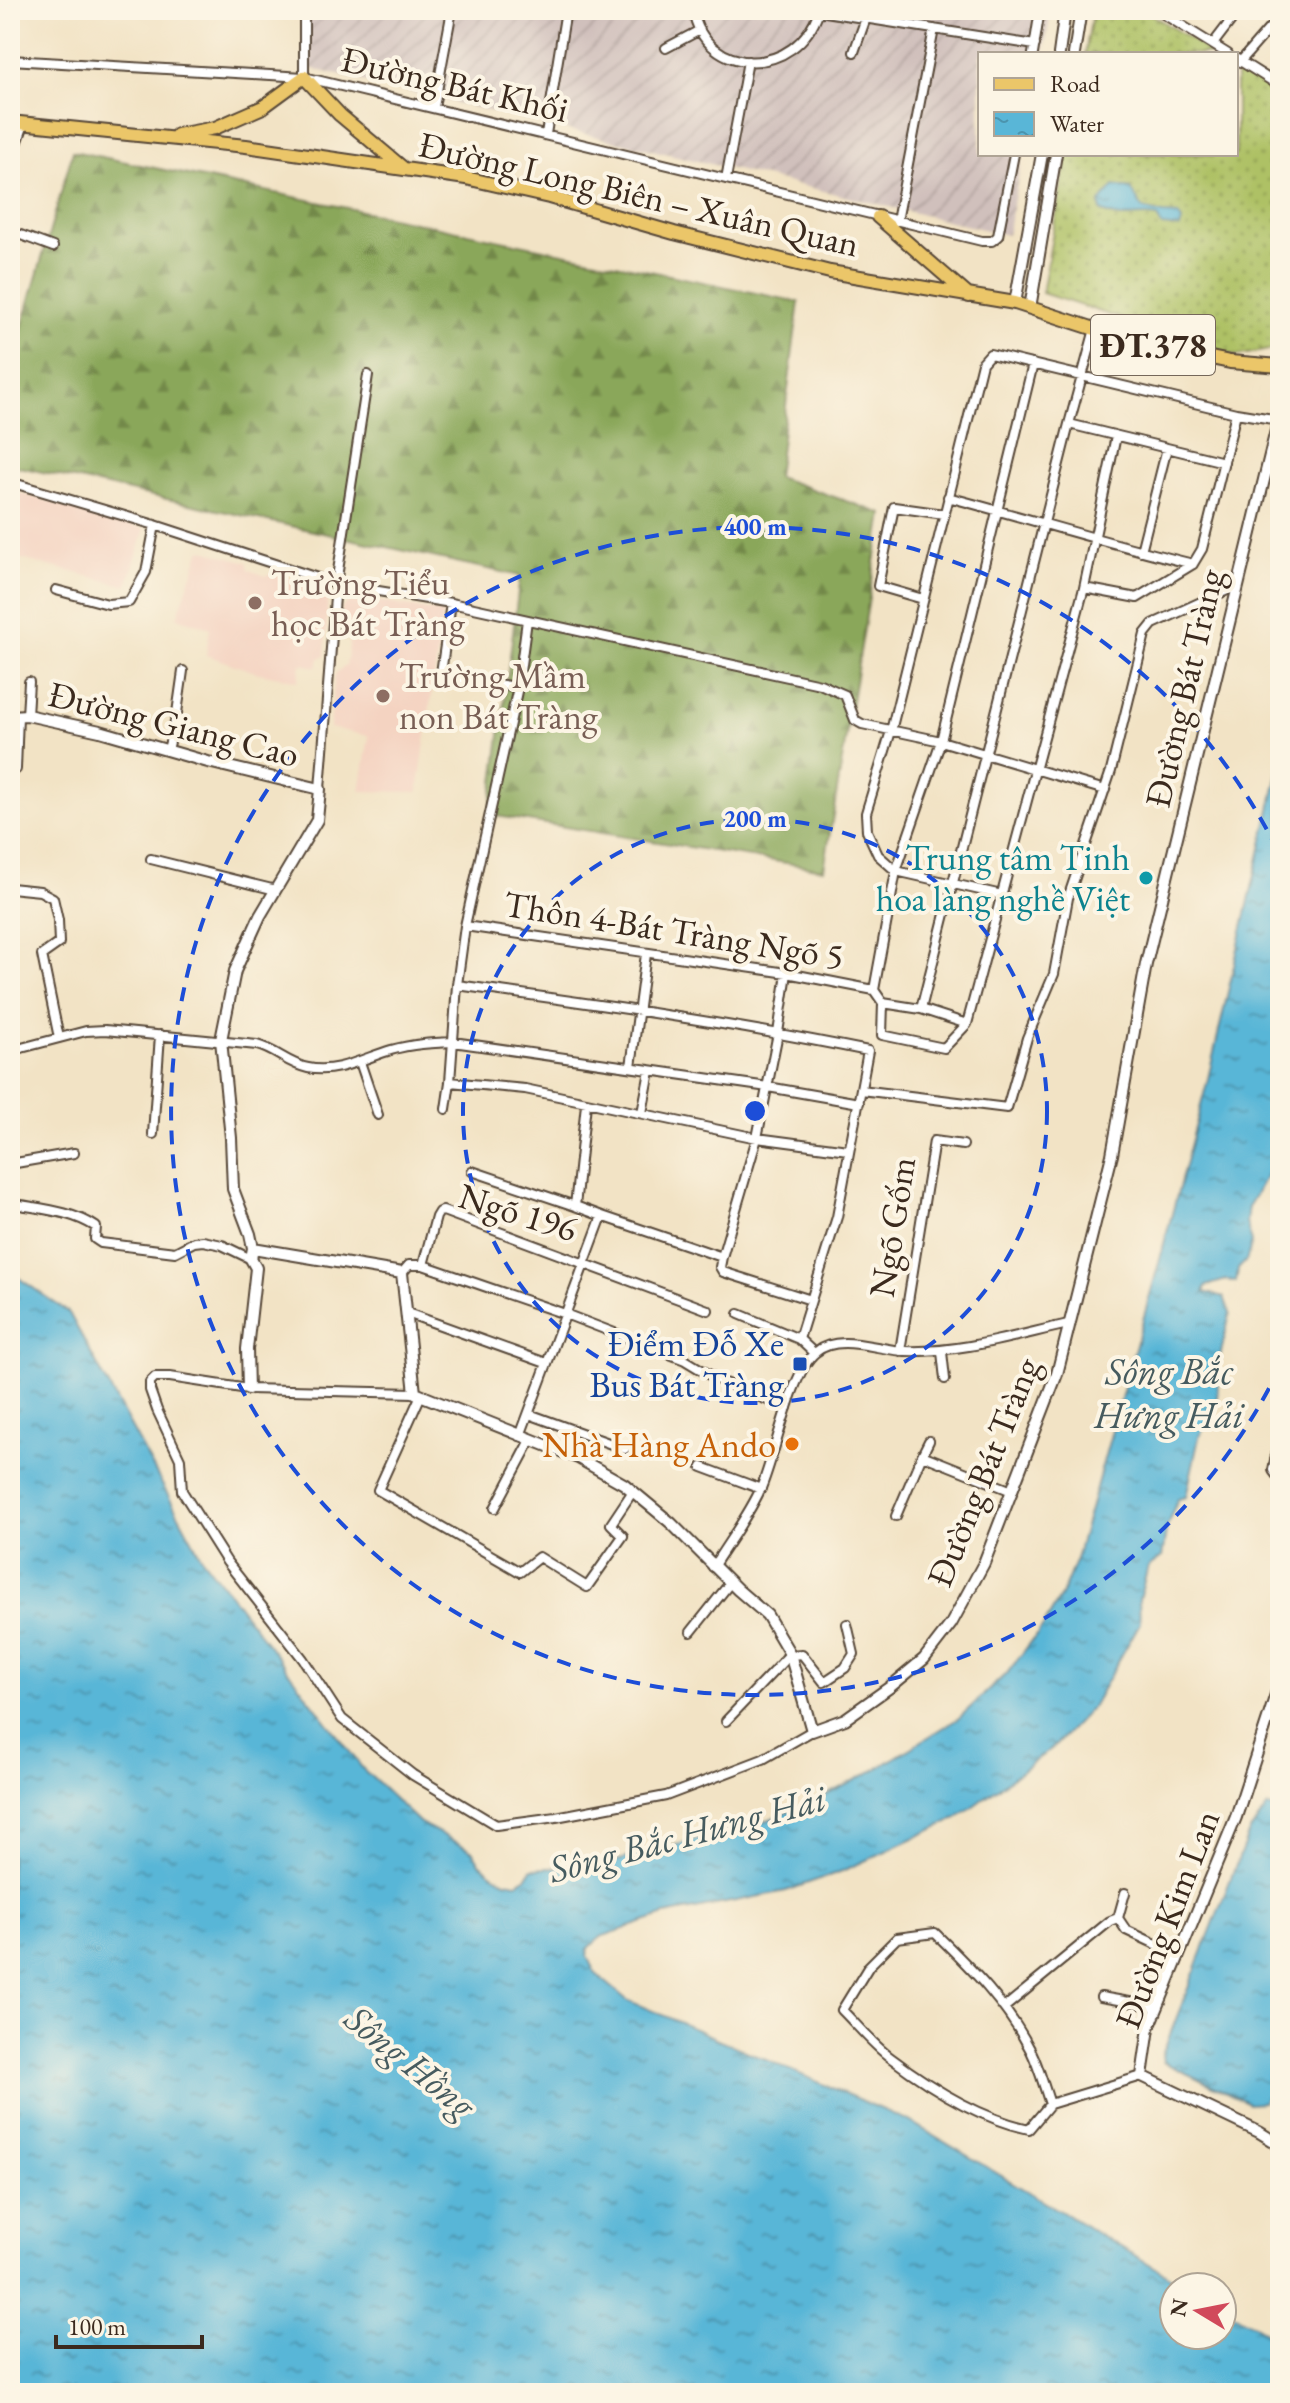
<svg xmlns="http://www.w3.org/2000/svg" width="1290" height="2403" font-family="'EB Garamond',serif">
	<defs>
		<pattern id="industrial-furrows" width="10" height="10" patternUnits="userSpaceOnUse" patternTransform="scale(2)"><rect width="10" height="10" fill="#d0c0bc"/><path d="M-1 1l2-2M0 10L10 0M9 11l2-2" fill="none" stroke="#b4a5a1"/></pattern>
		<pattern id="forest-firs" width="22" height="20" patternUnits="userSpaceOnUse" patternTransform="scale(2)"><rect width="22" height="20" fill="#8aa75a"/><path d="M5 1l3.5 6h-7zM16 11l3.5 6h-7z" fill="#72884a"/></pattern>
		<pattern id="garden-dots" width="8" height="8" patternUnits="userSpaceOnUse" patternTransform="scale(2)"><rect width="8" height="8" fill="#aec165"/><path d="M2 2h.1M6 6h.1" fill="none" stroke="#8f9d53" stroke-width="1.8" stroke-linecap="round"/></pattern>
		<pattern id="water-ripples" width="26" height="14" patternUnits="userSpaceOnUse" patternTransform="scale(2)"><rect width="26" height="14" fill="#59b6d7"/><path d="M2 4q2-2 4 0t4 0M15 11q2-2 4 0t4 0" fill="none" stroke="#4b94ae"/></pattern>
	</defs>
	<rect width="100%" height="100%" fill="#fcf5e5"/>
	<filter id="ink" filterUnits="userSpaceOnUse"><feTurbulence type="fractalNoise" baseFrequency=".0125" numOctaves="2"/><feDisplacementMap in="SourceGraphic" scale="16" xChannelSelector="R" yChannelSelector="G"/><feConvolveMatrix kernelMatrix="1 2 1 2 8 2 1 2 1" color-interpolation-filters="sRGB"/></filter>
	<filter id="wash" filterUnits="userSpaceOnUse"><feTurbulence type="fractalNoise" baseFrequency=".006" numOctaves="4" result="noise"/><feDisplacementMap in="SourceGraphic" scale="32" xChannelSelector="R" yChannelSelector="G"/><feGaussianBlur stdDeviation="1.8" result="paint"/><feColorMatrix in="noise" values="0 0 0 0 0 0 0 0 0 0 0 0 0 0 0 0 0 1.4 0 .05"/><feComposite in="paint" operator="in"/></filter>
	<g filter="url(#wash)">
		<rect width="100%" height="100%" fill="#f2e3c5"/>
		<path fill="#f4d3c1" d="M10,490L145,529L127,586L10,556Z
			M201,549L247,562L249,570L266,576L273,572L328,589L325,656L319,658L317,667L301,664L298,681L255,672L206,655L210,628L177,617Z
			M355,597L443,613L418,792L360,791L369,736L330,728L335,674L346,665L351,634L341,626L342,608Z"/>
		<path fill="url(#industrial-furrows)" d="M307,10H1052L1043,54H980V154H1023L1007,235L305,67Z"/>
		<path fill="url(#forest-firs)" stroke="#62683c" stroke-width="2" d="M73,151L799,302L777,477L883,514L824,869L490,815L520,576L10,465V369Z"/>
		<path fill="url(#garden-dots)" stroke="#747642" stroke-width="2" d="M1093,10H1144L1214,54H1085Z
			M1236,68L1280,95V348L1236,356L1042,293L1067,154H1236Z"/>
		<path fill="url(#water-ripples)" stroke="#4a707a" stroke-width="2" d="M1114,186L1131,189L1143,209L1163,214L1178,215L1182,221L1180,228L1162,226L1157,217C1134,213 1124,223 1101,211L1100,202Z
			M1280,766V1139L1275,1161L1248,1207L1246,1223L1252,1242L1246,1261L1238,1269L1236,1282L1226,1280L1206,1286L1204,1292L1224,1297L1230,1313L1219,1361L1217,1397L1211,1414L1199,1437L1186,1497L1178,1499L1167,1525L1162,1557L1148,1567L1139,1599L1140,1623L1092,1707L1055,1746L957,1818L845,1870L786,1891L665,1915L600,1937L588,1949L587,1956L595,1973L627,2000L909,2121L1188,2287H1174V2335H1222V2307L1280,2341V2393H10V1272L69,1313L202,1558L363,1769L420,1823L473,1851L480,1863L490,1872L505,1881L517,1883L527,1877L532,1869L601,1865L760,1823L809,1804L875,1770L959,1718L1008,1672L1044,1625L1062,1594L1076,1559L1157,1270L1207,1083Z
			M1280,1806V2058L1270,2092L1262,2102L1249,2103L1163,2062L1162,2055L1249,1832L1268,1807L1277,1809Z"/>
	</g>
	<g filter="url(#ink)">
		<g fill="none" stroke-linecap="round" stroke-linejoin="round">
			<g stroke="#564637" stroke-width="12">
				<path id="minor" d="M304,10V77
					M693,10C705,78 797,79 819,10
					M1157,10L1228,54
					M819,11L1035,45
					M1213,44L1239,10
					M666,48L700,30
					M854,52L866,18
					M1033,54L1040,10
					M1237,59L1280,86
					M10,60L304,77L982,241H992L998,236L1014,154
					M1240,62L1280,16
					M434,107L452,10
					M546,134L566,10
					M726,179L748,61
					M897,221L934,29
					M10,231L53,247
					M1033,364L941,741L896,871L874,990L883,1003L921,1009L967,1024L1084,588L1137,598L1193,564L1202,549L1236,413L1279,420
					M1069,424L1095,329
					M10,482L155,525L336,584L451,603L820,684L845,695L855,720L862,724L941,741L1105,790
					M948,497C1030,519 1111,544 1193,564
					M1141,551L1167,448
					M1084,588L1116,436
					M56,590L108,604L129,602L146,572L155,525
					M923,599L878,586L894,507L944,514
					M451,603L441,673L451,678L518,687
					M27,715L29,682
					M168,750L177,713L183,671
					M16,769L18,716
					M320,789L336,584L368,375
					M151,859L276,890
					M10,888L40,891L53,898L58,920L59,943L42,955L59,1038
					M1002,895L896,871L878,855L867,831L866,813L891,731L982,363L990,354L1236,413
					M465,926L787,973L874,990
					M457,985C595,1004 732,1023 868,1051L837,1217L799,1339L814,1353
					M883,1003L882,1035L944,1048L967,1024
					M921,1009L1069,424L1224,462
					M10,1051L86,1031L105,1030L257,1045C276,1050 288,1064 308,1068C337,1074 364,1058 391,1050C412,1044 432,1043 453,1042L768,1087L859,1103
					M360,1062L378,1115
					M631,1067L646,954
					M450,1082L525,1089L757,1138L848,1150
					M861,1090L1007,1108L1027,1038L1054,974L1068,898L1111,771L1145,634L1153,624L1236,586
					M446,1109L450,1082L457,985L465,926L518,687L527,620
					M642,1113L650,1071
					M153,1134L160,1035
					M10,1164L74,1153
					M472,1171L575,1206
					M10,1203C39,1209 70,1210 96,1227L95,1239L101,1243L175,1252L194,1242L203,1241L222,1245L251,1259
					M602,1216L722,1257L757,1138L778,1033L787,973
					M722,1257L720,1267L723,1272L811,1300
					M423,1265L436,1217L439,1212L443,1211L708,1310
					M402,1273L409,1265H423L565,1314L685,1360L718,1380L787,1408
					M407,1313L546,1363
					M739,1314L799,1339
					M900,1351L934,1141L963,1145
					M942,1352L945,1379
					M415,1393L248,1389L170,1377H155L150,1382V1390L157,1410L180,1459L182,1491L227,1562L303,1659L342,1719L413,1775L496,1825L556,1817L666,1796L763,1759L812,1731
					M421,1395L378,1490L520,1572L539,1557L587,1587L623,1536L611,1524L633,1491
					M529,1414L625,1449
					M520,1436L602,1216L575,1206L586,1104
					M922,1455L929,1441
					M702,1467L761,1489
					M495,1508L531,1440
					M896,1516L922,1455L1012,1491
					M713,1567C729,1541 749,1515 761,1488C775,1456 791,1371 816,1352C839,1333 877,1350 905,1351C960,1353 1014,1336 1068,1324
					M691,1632L730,1583
					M791,1655L802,1654L824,1682L845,1668L854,1654L847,1624
					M726,1721L790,1654
					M1125,1893L1118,1918L1126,1930L1179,1955
					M1101,1997L1158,2007
					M1005,2007L1110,1921L1118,1918
					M1050,2104L1029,2129C979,2118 932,2089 891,2058C873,2045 858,2026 842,2010L869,1966L897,1938L935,1933C972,1969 1007,2004 1031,2051C1039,2067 1044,2087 1050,2104L1142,2076"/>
			</g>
			<g stroke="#564637" stroke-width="14">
				<path id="tertiary" d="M1059,54L1065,10
					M1074,54L1081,10
					M10,160L23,124
					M1015,303L1042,154
					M1030,308L1056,154
					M10,716L27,715L100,731L208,762L320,789L317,820L260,916L235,971L221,1040L231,1138L233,1189L250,1234L253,1248L251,1259L256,1268L247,1349L248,1389
					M253,1248L402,1273L415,1393L578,1458L624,1484L671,1523L738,1590L767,1615L790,1654L812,1731L845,1719L890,1687L924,1659L951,1624L984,1563L1057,1374L1112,1155L1146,964L1280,414
					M1280,1440L1274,1470L1280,1478
					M1280,1682L1236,1817L1149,2028L1142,2076L1259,2132L1280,2145"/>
			</g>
			<g stroke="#564637" stroke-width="16">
				<path id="primary" d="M10,122L246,146L466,178L549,197L674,233L830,272L1015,303L1095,329L1168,349L1230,362L1280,366
					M177,135L215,128L263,107L304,77L340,115L403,168
					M878,217L969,296"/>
			</g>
			<use href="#minor" stroke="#fff" stroke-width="8"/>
			<use href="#tertiary" stroke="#fff" stroke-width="10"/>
			<use href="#primary" stroke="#ebc669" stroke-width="12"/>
		</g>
	</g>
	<g fill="none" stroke="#1d4ed8" stroke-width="4" stroke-dasharray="14 10">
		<circle cx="755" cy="1111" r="292"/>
		<path d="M1280 1367A584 584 0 1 1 1280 855"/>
	</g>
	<g fill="#8d6e63" stroke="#fcf5e5" stroke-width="3">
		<circle cx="255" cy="603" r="8"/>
		<circle cx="383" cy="696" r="8"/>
	</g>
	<circle fill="#0f9aa8" stroke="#fcf5e5" stroke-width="3" cx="1146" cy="878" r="8"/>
	<rect fill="#1a4fb4" stroke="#fcf5e5" stroke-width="3" x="792" y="1356" width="16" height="16" rx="4"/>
	<circle fill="#e8710a" stroke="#fcf5e5" stroke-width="3" cx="792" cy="1444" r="8"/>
	<g text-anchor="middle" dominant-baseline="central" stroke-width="8" stroke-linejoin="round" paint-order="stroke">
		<rect fill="#fcf5e5" stroke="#75675a" stroke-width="2" x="1091" y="315" width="124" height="60" rx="6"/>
		<g font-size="34" font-weight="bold" fill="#3b2a1e">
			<text x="1153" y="345">ĐT.378</text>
		</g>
		<g font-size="36" fill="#3b2a1e" stroke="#fcf5e5">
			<text transform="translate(455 84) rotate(13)">Đường Bát Khối</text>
			<text transform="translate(639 194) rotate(13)">Đường Long Biên – Xuân Quan</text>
			<text transform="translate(1184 688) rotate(-77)">Đường Bát Tràng</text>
			<text transform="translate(174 724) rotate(14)">Đường Giang Cao</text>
			<text transform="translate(674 930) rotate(9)">Thôn 4-Bát Tràng Ngõ 5</text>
			<text transform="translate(518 1212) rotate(17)">Ngõ 196</text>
			<text transform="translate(892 1227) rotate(-81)">Ngõ Gốm</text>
			<text transform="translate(983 1472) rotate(-68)">Đường Bát Tràng</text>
			<text transform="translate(1167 1919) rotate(-69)">Đường Kim Lan</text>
		</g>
		<g font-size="36" fill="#785e54" stroke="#fcf5e5" text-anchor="start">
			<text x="271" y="582">Trường Tiểu<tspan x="271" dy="41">học Bát Tràng</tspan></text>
			<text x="399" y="675">Trường Mầm<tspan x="399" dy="41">non Bát Tràng</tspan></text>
		</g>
		<g font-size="36" fill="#0d838f" stroke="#fcf5e5" text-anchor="end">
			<text x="1130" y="857">Trung tâm Tinh<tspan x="1130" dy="41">hoa làng nghề Việt</tspan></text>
		</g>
		<g font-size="36" fill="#164399" stroke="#fcf5e5" text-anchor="end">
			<text x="784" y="1343">Điểm Đỗ Xe<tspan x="784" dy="41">Bus Bát Tràng</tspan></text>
		</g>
		<g font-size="36" fill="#c56008" stroke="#fcf5e5" text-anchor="end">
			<text x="776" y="1444">Nhà Hàng Ando</text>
		</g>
		<g font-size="38" font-style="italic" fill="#465b5f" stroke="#fcf5e5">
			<text x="1169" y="1370">Sông Bắc<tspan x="1169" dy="44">Hưng Hải</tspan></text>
			<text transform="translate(687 1833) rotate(-15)">Sông Bắc Hưng Hải</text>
			<text transform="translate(411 2061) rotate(39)">Sông Hồng</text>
		</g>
	</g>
	<circle cx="755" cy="1111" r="12" fill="#1d4ed8" stroke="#fcf5e5" stroke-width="4"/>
	<g font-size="24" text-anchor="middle" font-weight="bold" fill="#1d4ed8" stroke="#fcf5e5" stroke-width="8" stroke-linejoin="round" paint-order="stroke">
		<text x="755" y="535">400 m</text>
		<text x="755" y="827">200 m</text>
	</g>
	<rect width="1290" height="2403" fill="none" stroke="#fcf5e5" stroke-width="40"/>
	<rect x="978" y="52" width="260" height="104" fill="#fcf5e5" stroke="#afa495" stroke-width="2"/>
	<rect x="994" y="78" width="40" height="12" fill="#ebc669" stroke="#afa495" stroke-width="2"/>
	<text x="1050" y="92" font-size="24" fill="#3b2a1e">Road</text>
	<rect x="994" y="112" width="40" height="24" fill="url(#water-ripples)" stroke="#afa495" stroke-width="2"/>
	<text x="1050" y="132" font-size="24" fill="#3b2a1e">Water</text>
	<g transform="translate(1198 2311) rotate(280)"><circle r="38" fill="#fcf5e5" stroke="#afa495" stroke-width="2"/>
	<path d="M0-6L14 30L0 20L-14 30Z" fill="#d1495b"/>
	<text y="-12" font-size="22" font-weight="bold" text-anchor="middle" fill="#3b2a1e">N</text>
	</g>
	<path d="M56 2335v12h146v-12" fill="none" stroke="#3b2a1e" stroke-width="4"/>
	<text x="68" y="2335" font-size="24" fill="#3b2a1e" stroke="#fcf5e5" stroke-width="6" paint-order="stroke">100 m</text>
</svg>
